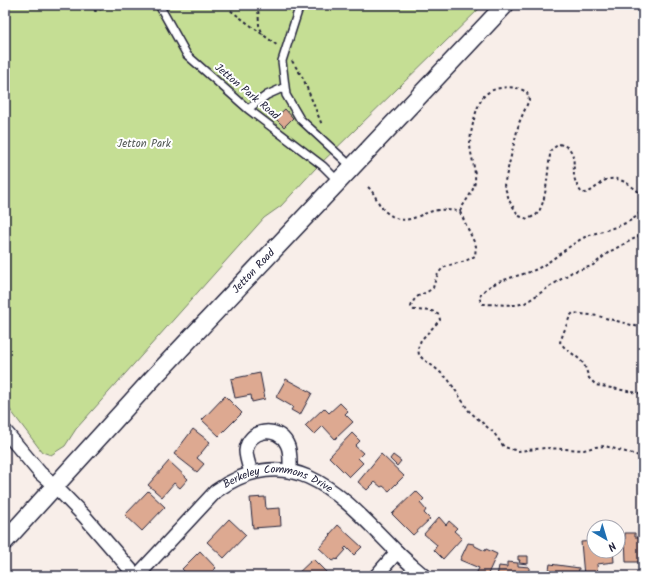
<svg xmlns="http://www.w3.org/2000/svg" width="648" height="581" font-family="Kalam,sans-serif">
	<rect width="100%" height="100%" fill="#f8eee9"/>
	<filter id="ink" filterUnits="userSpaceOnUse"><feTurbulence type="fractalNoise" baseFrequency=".025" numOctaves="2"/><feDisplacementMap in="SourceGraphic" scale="8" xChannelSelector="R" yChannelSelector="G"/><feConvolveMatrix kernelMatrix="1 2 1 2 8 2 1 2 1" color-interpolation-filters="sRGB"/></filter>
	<g filter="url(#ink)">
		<path fill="#c5de94" stroke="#748068" d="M5,5H483L315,169L281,206L264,218L76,429L65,446L51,455L42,452L5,403Z"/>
		<path fill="#dda991" stroke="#22223b" d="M285,109L293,118L284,127L275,118Z
			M260,373L265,399L252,402L251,395L235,398L231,379Z
			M286,379L312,393L300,415L291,410L293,407L276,397Z
			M225,396L242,413L219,436L202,420Z
			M340,403L348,411L345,414L353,422L335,439L323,426L314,435L305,426L324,408L329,413Z
			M193,429L210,442L197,458L204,464L197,472L174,454Z
			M352,433L360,441L355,446L363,453L358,458L363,463L349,477L329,457Z
			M381,454L404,476L389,491L383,486L381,487L375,482L367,490L358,482Z
			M393,455L401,461L397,466L390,459Z
			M169,461L188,479L180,488L174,483L162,497L148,485Z
			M148,491L165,507L142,531L125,515Z
			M416,491L424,499L420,503L426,510L424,513L430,519L413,535L392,514Z
			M265,497L266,509L280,508L281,526L253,528L250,498Z
			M439,517L446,525L449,521L457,528L454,531L462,538L443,559L434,550L437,545L424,534Z
			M229,519L246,535L224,558L207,542Z
			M338,525L362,547L354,555L346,547L344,549L346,550L337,560L336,559L333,561L319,548L331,535L330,534Z
			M625,533H635V537H643V567H642V562H626Z
			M594,541V551H613L614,562L597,564L598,576H584L581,542Z
			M468,543L474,544L475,546L485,551L486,549L497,554L487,576H475L479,568L460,560Z
			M200,551L216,568L208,576H182L186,573L182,569Z
			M518,556H528V564L519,563L520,560H518Z
			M313,559L330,576H295Z
			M507,562L518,563V566L529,567V576H497L499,566L507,567Z
			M550,564L579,568L578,576H548Z"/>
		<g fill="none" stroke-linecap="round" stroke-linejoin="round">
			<g stroke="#22223b" stroke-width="10">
				<path id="service" d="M159,5L187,55L248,109L323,166L339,182
					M303,5L298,11L282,61L286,95L300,119L352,167
					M248,109L267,95L285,87"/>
			</g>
			<g stroke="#22223b" stroke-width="16">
				<g id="minor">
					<path d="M5,431L40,473L55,486L85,517L136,576"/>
					<path d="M251,472C249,466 246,457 246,451C248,429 278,425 287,444C291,451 290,463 290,471"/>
					<path id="s1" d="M137,576L216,491C295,436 344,499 397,552C405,560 415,568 424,576"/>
					<path d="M376,576L397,552"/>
				</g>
			</g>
			<g stroke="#22223b" stroke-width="20">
				<g id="tertiary">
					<path id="s2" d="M5,541L153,378L505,5"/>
				</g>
			</g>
			<path stroke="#22223b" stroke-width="2" stroke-dasharray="3 3" stroke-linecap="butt" d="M91,5L95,11L113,5
				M230,5V10L278,46
				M258,5L259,25L263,35
				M292,61L303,78L322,125
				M368,187C376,194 378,206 386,212C407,229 417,213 438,210C445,209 453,211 460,211C465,201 473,193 475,182C476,170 471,157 470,145C470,133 476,105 484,96C491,88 506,86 516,88C520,88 524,91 527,92L529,100L519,123L504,185L510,202L519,216L528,219C530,218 534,216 536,215C548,203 547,167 551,150L559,144C577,148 573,161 574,176C575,182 578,188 582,193C594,194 599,180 610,179C618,177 629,184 635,189C640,192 642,199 642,205C642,225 599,230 585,237C568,246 554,260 537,269C520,277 487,280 479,298L483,304L516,305L525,303L572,272L592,266L609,252L643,234
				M460,212L476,246L475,256C453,270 441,256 433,288C423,296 415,293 411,307L414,310L432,311L439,315L440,320L421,340L418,348L419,355L423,359L434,367L448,379L469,411L494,433L504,447L518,451L545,448L584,450L595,447L605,446L643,457
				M643,327H639L598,316L573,313L570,316L560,342L565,348L578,358L584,364L589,378L596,385L643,394"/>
			<use href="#service" stroke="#fff" stroke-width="7"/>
			<use href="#minor" stroke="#fff" stroke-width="13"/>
			<use href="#tertiary" stroke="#fff" stroke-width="17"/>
		</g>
	</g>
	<g text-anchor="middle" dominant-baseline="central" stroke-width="4" stroke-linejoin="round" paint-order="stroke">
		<g font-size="11" fill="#22223b" stroke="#fff">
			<text transform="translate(247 92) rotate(40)">Jetton Park Road</text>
			<text stroke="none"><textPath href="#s2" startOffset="367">Jetton Road</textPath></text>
			<text stroke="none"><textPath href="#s1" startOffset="183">Berkeley Commons Drive</textPath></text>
		</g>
		<g font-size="11" fill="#535a56" stroke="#fff">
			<text x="144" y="144">Jetton Park</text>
		</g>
	</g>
	<rect width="648" height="581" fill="none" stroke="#fff" stroke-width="20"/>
	<rect x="10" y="10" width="628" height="561" fill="none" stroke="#22223b" stroke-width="1.5" filter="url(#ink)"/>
	<g transform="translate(606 539) rotate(142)"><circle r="19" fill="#ffffff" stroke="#a7a7b1"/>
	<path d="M0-3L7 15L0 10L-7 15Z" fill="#1f6fb2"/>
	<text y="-6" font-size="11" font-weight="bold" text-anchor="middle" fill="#22223b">N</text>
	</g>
</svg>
